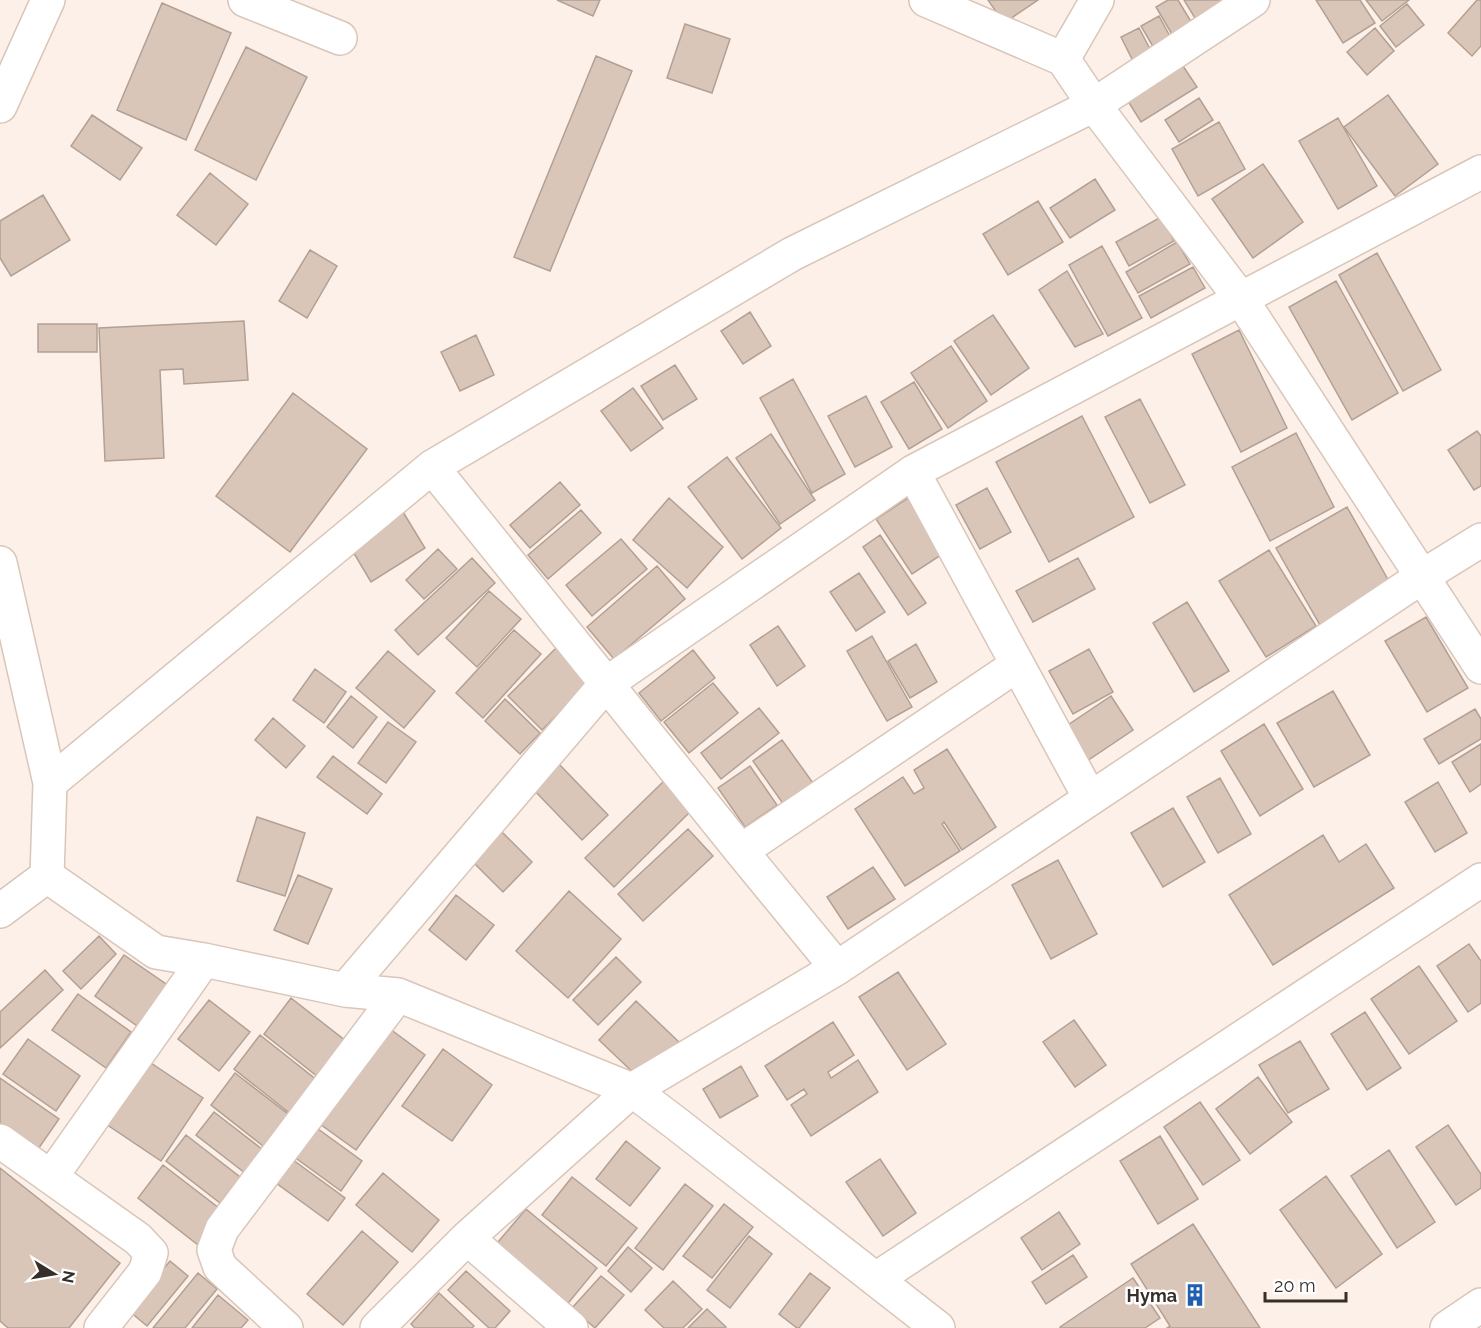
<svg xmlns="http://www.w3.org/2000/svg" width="1481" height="1328" font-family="Raleway,sans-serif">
	<rect width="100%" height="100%" fill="#fcf0e8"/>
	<path fill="#d9c6b9" stroke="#b2a094" stroke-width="1.5" d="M557,0H600L593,16Z
		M988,0H1038L1004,23Z
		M1168,0H1178L1193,25L1173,36L1156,7Z
		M1184,0H1222L1225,5L1198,23Z
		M1316,0H1360L1375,23L1343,43Z
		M1366,0H1409L1382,21Z
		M1477,0H1481V46L1472,56L1448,33Z
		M162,3L231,33L186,140L117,110Z
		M1407,4L1424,25L1396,47L1380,26Z
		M1159,16L1172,40L1155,50L1141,26Z
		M685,24L730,39L712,93L667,78Z
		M1139,28L1151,51L1133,61L1121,37Z
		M1375,28L1394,51L1367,75L1347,52Z
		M246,47L307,77L256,180L195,150Z
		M596,56L632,71L550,271L514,257Z
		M1181,63L1197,87L1141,122L1126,98Z
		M1388,95L1438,164L1395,196L1344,127Z
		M1199,98L1213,120L1179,142L1165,120Z
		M92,115L142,148L120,180L71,146Z
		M1338,118L1377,186L1338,209L1299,141Z
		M1219,122L1245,169L1198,196L1172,149Z
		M1263,164L1303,222L1253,258L1212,199Z
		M210,173L248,204L216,245L177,215Z
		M1095,179L1115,210L1070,238L1050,208Z
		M43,195L70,240L11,276L0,258V221Z
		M1038,201L1063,242L1008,275L983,234Z
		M1161,217L1174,241L1129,266L1116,242Z
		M1177,242L1190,264L1138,293L1126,272Z
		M1102,246L1142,318L1108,336L1069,265Z
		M310,250L337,266L307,318L279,301Z
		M1377,253L1441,370L1403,391L1339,275Z
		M1193,267L1205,288L1151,318L1139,296Z
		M1067,271L1103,334L1075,347L1039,290Z
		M1336,281L1398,393L1352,420L1289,307Z
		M750,312L771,346L743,364L721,331Z
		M993,315L1029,368L991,395L954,341Z
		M244,321L248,380L184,384L183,369L160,370L164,458L105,461L99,328Z
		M38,324H97V352H38Z
		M1239,330L1287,428L1241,452L1192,354Z
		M476,335L494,375L460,391L441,352Z
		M951,346L987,401L948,428L911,373Z
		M675,365L697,399L663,420L641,386Z
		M793,379L845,474L812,493L760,398Z
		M914,382L942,429L909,449L881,402Z
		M633,388L663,428L631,451L601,411Z
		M293,393L367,449L290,552L216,496Z
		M866,396L892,447L855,467L828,416Z
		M1140,399L1185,485L1150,503L1105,417Z
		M1082,416L1134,517L1049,562L996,462Z
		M1477,431L1481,436V486L1474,490L1448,450Z
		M1296,433L1334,507L1270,541L1232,467Z
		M771,434L815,500L780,524L736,458Z
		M727,457L781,528L742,559L688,487Z
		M560,482L580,505L530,548L510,525Z
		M987,488L1011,532L980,549L956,505Z
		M669,498L723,547L687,588L633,540Z
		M908,498L944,553L912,574L876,519Z
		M1347,507L1395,592L1324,632L1276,548Z
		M581,510L601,533L548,579L528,555Z
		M403,512L425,548L371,582L349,545Z
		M880,535L926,603L908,615L863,547Z
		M621,539L647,569L592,616L566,585Z
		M438,549L457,569L424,599L406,580Z
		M1269,550L1316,626L1266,657L1219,581Z
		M472,558L495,583L418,655L395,630Z
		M1078,558L1095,589L1033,622L1016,591Z
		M657,566L685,599L614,659L587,627Z
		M859,573L885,612L856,631L830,592Z
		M489,591L521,619L477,667L446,638Z
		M1187,602L1229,671L1194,692L1153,623Z
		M1426,617L1468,688L1427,712L1385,641Z
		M778,626L805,666L777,686L750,645Z
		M514,630L541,654L483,718L456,693Z
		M872,636L912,707L887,721L847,651Z
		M916,644L937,682L910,698L888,661Z
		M558,646L592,680L542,730L508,696Z
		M1089,649L1113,692L1073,714L1049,671Z
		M693,650L715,678L661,721L639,693Z
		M388,651L435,691L404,728L356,688Z
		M315,669L346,692L324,723L293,700Z
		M713,683L738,713L689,753L664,722Z
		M1333,691L1370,755L1314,787L1277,723Z
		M351,696L377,717L353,748L327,727Z
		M1111,696L1133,730L1087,761L1065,727Z
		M505,699L540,733L520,754L485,721Z
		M759,708L779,733L721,779L701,753Z
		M1475,709L1481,719V739L1439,764L1424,739Z
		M273,718L305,746L286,768L255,740Z
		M388,722L416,742L386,783L358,763Z
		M1264,724L1303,789L1260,816L1221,751Z
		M782,740L813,783L784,805L753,761Z
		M1481,744V784L1470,792L1452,762Z
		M947,749L996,827L962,850L944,822L942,824L960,851L905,886L855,809L903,777L914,794L924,788L914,770Z
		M333,756L382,794L367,814L317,777Z
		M559,764L608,815L582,840L533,789Z
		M750,766L777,805L745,827L718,788Z
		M1220,778L1251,834L1218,853L1187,797Z
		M666,779L694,808L614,887L585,858Z
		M1438,782L1467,833L1435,852L1405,802Z
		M1173,808L1205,862L1163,887L1131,833Z
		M257,817L305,833L285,896L237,881Z
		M499,829L532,862L503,892L470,859Z
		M688,829L713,856L643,921L618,894Z
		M1323,835L1339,862L1366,844L1394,888L1273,965L1229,895Z
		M1058,860L1097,934L1051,959L1012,885Z
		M873,867L895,899L848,929L827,897Z
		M298,875L332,889L308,944L274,930Z
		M569,891L621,939L568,998L516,951Z
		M456,895L494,925L466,960L429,930Z
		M99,936L116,954L81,989L63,971Z
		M1469,944L1481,961V1003L1468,1012L1437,966Z
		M124,955L169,986L140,1028L95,996Z
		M616,957L641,982L598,1025L573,1000Z
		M1419,966L1457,1021L1409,1054L1371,999Z
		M45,970L63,990L0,1048V1012Z
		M898,972L946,1044L907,1070L859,997Z
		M78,994L131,1032L106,1068L52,1030Z
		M291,998L351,1045L323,1081L264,1034Z
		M209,1000L250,1032L219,1071L178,1039Z
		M636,1001L680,1043L643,1082L599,1040Z
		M1365,1012L1401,1068L1367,1090L1331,1034Z
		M1074,1020L1106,1065L1075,1087L1043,1042Z
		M833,1022L854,1055L828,1072L831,1078L858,1060L878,1092L811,1136L791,1105L807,1094L804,1089L787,1100L765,1066Z
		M382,1023L425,1055L356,1150L313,1119Z
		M260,1035L318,1081L292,1115L234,1069Z
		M28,1039L80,1076L56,1111L3,1074Z
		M1300,1041L1329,1089L1288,1113L1259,1065Z
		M443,1049L492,1085L452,1141L402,1106Z
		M148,1061L203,1098L161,1161L106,1124Z
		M741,1066L758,1096L720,1118L703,1089Z
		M235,1073L288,1114L263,1146L211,1105Z
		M1258,1077L1292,1122L1250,1154L1216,1109Z
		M0,1078L59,1119L34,1155L0,1131Z
		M1200,1102L1240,1160L1203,1185L1164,1127Z
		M214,1112L263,1150L245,1173L196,1135Z
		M1448,1125L1481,1174V1188L1456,1205L1416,1147Z
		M314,1126L362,1161L341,1191L293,1156Z
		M186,1135L240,1177L220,1203L166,1161Z
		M1160,1136L1198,1199L1158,1224L1120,1161Z
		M626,1141L660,1168L630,1206L596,1179Z
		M1389,1150L1435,1222L1397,1248L1351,1176Z
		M289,1157L345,1198L328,1221L272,1180Z
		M880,1159L916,1213L883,1236L846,1182Z
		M163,1165L224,1212L198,1245L138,1198Z
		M0,1168L120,1263L69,1328H8L0,1321Z
		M383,1173L439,1220L412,1252L356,1205Z
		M1326,1176L1382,1254L1336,1288L1280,1210Z
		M572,1177L637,1228L606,1266L542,1215Z
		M685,1184L713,1206L663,1270L635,1248Z
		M724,1204L753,1227L712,1278L683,1256Z
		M526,1209L597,1268L565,1307L493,1248Z
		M1059,1212L1080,1244L1042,1270L1021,1238Z
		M1193,1224L1260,1328H1167L1170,1326L1131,1264Z
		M362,1231L398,1262L343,1325L307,1294Z
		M749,1236L772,1254L730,1308L707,1290Z
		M628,1247L652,1268L631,1292L608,1271Z
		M1073,1255L1087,1277L1046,1304L1032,1282Z
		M170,1261L188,1276L147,1326L129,1311Z
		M466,1271L510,1311L495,1328H489L448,1290Z
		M198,1273L217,1289L185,1328H153Z
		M810,1273L830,1288L799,1328H797L779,1314Z
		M601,1276L624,1295L595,1328L572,1308Z
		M1133,1278L1160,1318L1145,1328H1061L1060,1327Z
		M673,1281L702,1309L683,1328H664L645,1310Z
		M439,1293L474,1326L472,1328H415L411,1324Z
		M218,1295L248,1320L241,1328H192Z
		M707,1309L726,1327L725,1328H688Z"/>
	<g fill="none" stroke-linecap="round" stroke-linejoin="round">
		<g stroke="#d9c6b9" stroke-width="36">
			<path id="minor" d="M245,0L340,38
				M926,0L1063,59
				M1097,0L1063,59L1094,105L1241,299L1481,667
				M0,106L48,0
				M432,467L741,851L837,968
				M913,472L1090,798
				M0,563L50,783L47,876L0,911
				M50,783L432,467L792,254L1094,105L1253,0
				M741,851L1017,665
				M47,876L156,952L204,960L345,990L398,995L632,1090L677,1124L938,1328
				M345,990L606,684L913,472L1481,172
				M0,1141L138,1239L151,1253L145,1272L101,1328
				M51,1177L204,960
				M467,1238L571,1328
				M876,1279L1481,880
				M286,1328L220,1267L214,1250L222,1229L398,995
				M377,1328L467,1238L632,1090L837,968L1423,576L1481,540
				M1447,1328L1481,1305"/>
		</g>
		<use href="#minor" stroke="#fff" stroke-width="33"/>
	</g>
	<defs>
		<g id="building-bare" transform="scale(1.8)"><path d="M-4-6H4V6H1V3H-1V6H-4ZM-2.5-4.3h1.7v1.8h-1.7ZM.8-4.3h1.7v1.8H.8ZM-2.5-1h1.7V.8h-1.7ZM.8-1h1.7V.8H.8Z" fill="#205eaf" stroke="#fff" stroke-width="2.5" paint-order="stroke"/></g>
	</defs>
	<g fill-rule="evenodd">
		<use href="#building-bare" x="1195" y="1295"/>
	</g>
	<g text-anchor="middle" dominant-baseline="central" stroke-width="5" stroke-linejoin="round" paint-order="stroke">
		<g font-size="18" font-weight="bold" fill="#352e29" stroke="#fff" text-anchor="end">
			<text x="1177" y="1295">Hyma</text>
		</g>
	</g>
	<g transform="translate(54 1274) rotate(101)" stroke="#ffffff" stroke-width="4.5" paint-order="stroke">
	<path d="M0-4.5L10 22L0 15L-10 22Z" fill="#352e29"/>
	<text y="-9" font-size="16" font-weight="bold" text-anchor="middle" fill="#352e29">N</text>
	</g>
	<path d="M1265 1292v9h81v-9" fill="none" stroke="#352e29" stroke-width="3"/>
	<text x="1274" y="1292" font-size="18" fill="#352e29" stroke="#ffffff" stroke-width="4.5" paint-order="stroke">20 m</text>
</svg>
